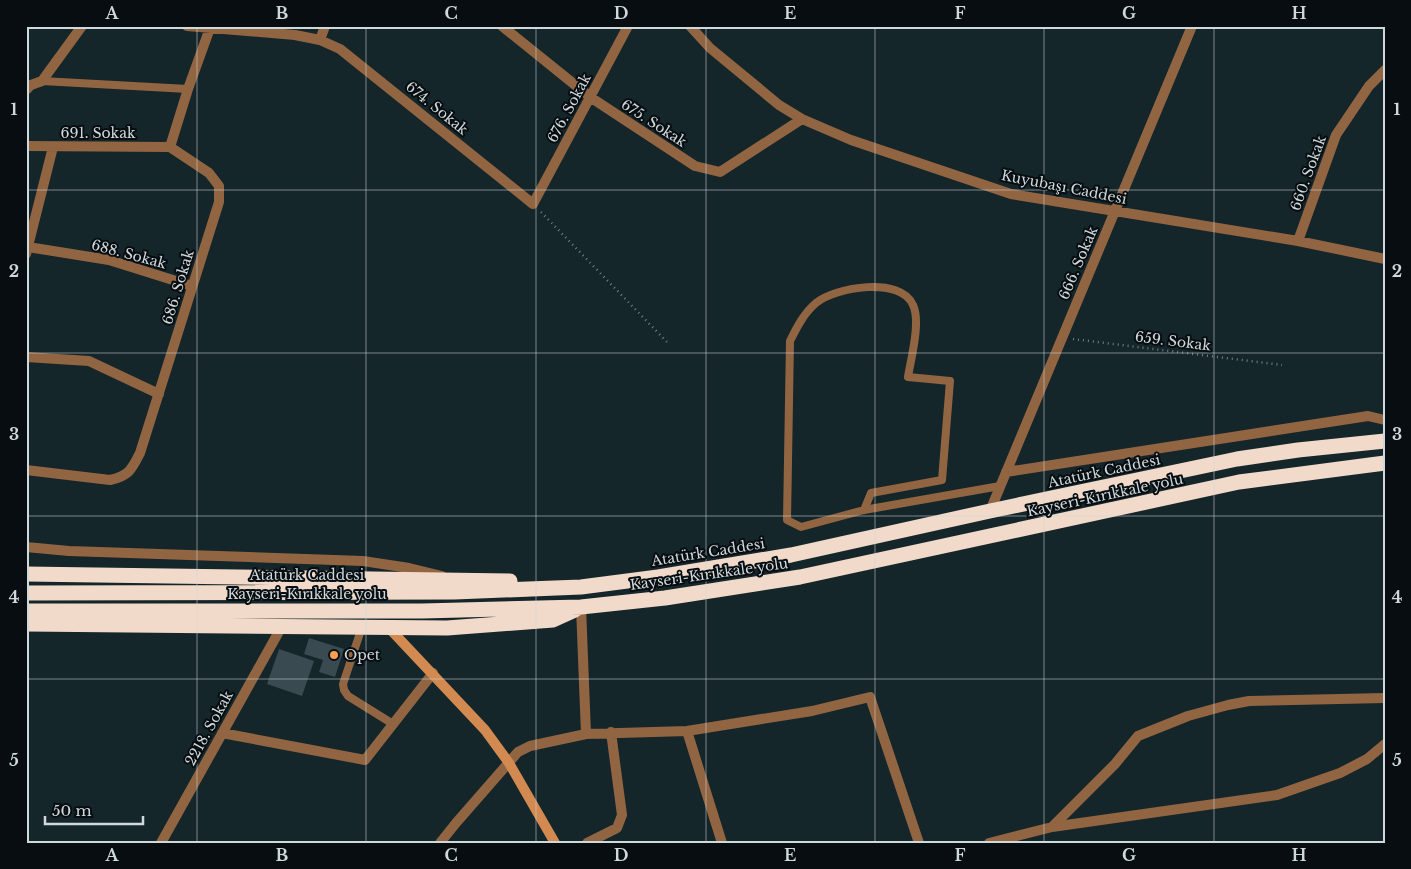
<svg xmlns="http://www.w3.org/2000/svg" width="1411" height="869" font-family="'Libre Baskerville',serif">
	<rect width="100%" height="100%" fill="#15262b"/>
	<path fill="#394a50" d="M309,638L344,649L335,677L319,672L323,660L304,654Z
		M279,649L314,661L302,696L267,684Z"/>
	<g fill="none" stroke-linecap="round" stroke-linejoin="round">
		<path stroke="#727f83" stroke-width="2.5" stroke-dasharray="1 4" stroke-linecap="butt" d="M541,212L667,342
			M1073,339L1282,365"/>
		<path stroke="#926542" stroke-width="8" d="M42,81L188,89
			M864,510L871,493L942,480L950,381L908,377C911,358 921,322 913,305C901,276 835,287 816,303C804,313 797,327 790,341L787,520L801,527L864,510L1000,486
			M362,627L343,684L344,690L348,696L393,724"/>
		<path stroke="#926542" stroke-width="10" d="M187,26L295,35L320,40L340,49L533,204L628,26
			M502,26L590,97L695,166L720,172L802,119
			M690,26L710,48L779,105L802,119L851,140L928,166L1011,194L1298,241L1385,259
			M320,40L325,26
			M26,90L31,85L42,81L82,26
			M26,146L170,147
			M1298,241L1336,135L1369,86L1385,70
			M28,247L109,260L192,286
			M26,254L53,147
			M26,357L89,361L159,394
			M26,470L110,480C129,476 132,469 140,453L219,202V186L209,173L170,147L188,89L210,28
			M1006,472L1368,416L1385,420
			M990,511L1192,26
			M26,547L69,551L363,561L409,568L442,576
			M581,607L586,734L687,731L812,711L870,697L919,843
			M687,731L722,843
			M222,733L365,760L433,673
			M1052,827L1115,764L1138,736L1188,716L1228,705L1249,701L1385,698
			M161,843L282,626
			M440,843L456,823L518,752L530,746L586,734
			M587,843L617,828L622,815L611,732
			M989,843L1052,827L1277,795L1340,773L1367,759L1385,744"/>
		<path stroke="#d28a50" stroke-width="10" d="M389,628L485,730L509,763L555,843"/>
		<path stroke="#f1dac9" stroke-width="15" d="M26,574L510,581
			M26,593L454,592L581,587L658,577L791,555L990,511L1237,459L1298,450L1385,441
			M26,611H422L581,607L665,598L800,577L1239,482L1385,463
			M26,624L447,628L553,620L575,610"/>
	</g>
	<path fill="none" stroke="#cfd9dc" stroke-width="1" stroke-opacity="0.55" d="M197,26V843M366,26V843M536,26V843M706,26V843M875,26V843M1044,26V843M1214,26V843M26,190H1385M26,353H1385M26,516H1385M26,679H1385"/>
	<circle fill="#fb9e51" stroke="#070d10" stroke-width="2" cx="334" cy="655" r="5"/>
	<g text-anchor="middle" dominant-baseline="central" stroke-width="4" stroke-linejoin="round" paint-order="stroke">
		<g font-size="14" fill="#cfd9dc" stroke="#070d10">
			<text transform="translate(437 108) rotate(39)">674. Sokak</text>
			<text transform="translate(569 108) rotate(-62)">676. Sokak</text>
			<text transform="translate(654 123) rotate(33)">675. Sokak</text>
			<text x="98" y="133">691. Sokak</text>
			<text transform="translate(1308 173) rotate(-70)">660. Sokak</text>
			<text transform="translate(1064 187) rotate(11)">Kuyubaşı Caddesi</text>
			<text transform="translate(129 254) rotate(15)">688. Sokak</text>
			<text transform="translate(1078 263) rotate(-67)">666. Sokak</text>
			<text transform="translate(178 287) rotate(-73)">686. Sokak</text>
			<text transform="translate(1173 341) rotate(7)">659. Sokak</text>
			<text transform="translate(1104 471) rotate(-12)">Atatürk Caddesi</text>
			<text transform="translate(1105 495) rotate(-12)">Kayseri-Kırıkkale yolu</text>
			<text transform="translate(708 552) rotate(-9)">Atatürk Caddesi</text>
			<text transform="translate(709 574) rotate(-8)">Kayseri-Kırıkkale yolu</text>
			<text x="307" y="575">Atatürk Caddesi</text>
			<text x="307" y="594">Kayseri-Kırıkkale yolu</text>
			<text transform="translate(209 728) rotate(-61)">2218. Sokak</text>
		</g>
		<g font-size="14" fill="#cfd9dc" stroke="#070d10" text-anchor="start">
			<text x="344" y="655">Opet</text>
		</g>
	</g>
	<rect width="1411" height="869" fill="none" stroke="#070d10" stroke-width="55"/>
	<path d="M45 816v8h98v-8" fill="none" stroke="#cfd9dc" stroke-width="2.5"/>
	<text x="52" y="816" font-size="15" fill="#cfd9dc" stroke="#070d10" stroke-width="4" paint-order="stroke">50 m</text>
	<rect x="28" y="28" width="1356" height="814" fill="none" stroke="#cfd9dc" stroke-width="2"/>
	<g font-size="16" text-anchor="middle" font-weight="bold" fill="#cfd9dc">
		<text x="112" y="19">A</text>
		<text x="282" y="19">B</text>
		<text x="451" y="19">C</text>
		<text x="621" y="19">D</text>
		<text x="790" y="19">E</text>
		<text x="960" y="19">F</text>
		<text x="1129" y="19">G</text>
		<text x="1299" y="19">H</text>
		<text x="14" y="115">1</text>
		<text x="1397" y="115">1</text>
		<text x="14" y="277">2</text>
		<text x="1397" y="277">2</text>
		<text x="14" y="440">3</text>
		<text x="1397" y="440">3</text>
		<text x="14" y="603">4</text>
		<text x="1397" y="603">4</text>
		<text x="14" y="766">5</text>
		<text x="1397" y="766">5</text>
		<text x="112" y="861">A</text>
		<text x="282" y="861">B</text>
		<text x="451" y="861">C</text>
		<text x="621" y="861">D</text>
		<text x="790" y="861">E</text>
		<text x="960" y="861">F</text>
		<text x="1129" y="861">G</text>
		<text x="1299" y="861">H</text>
	</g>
</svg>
